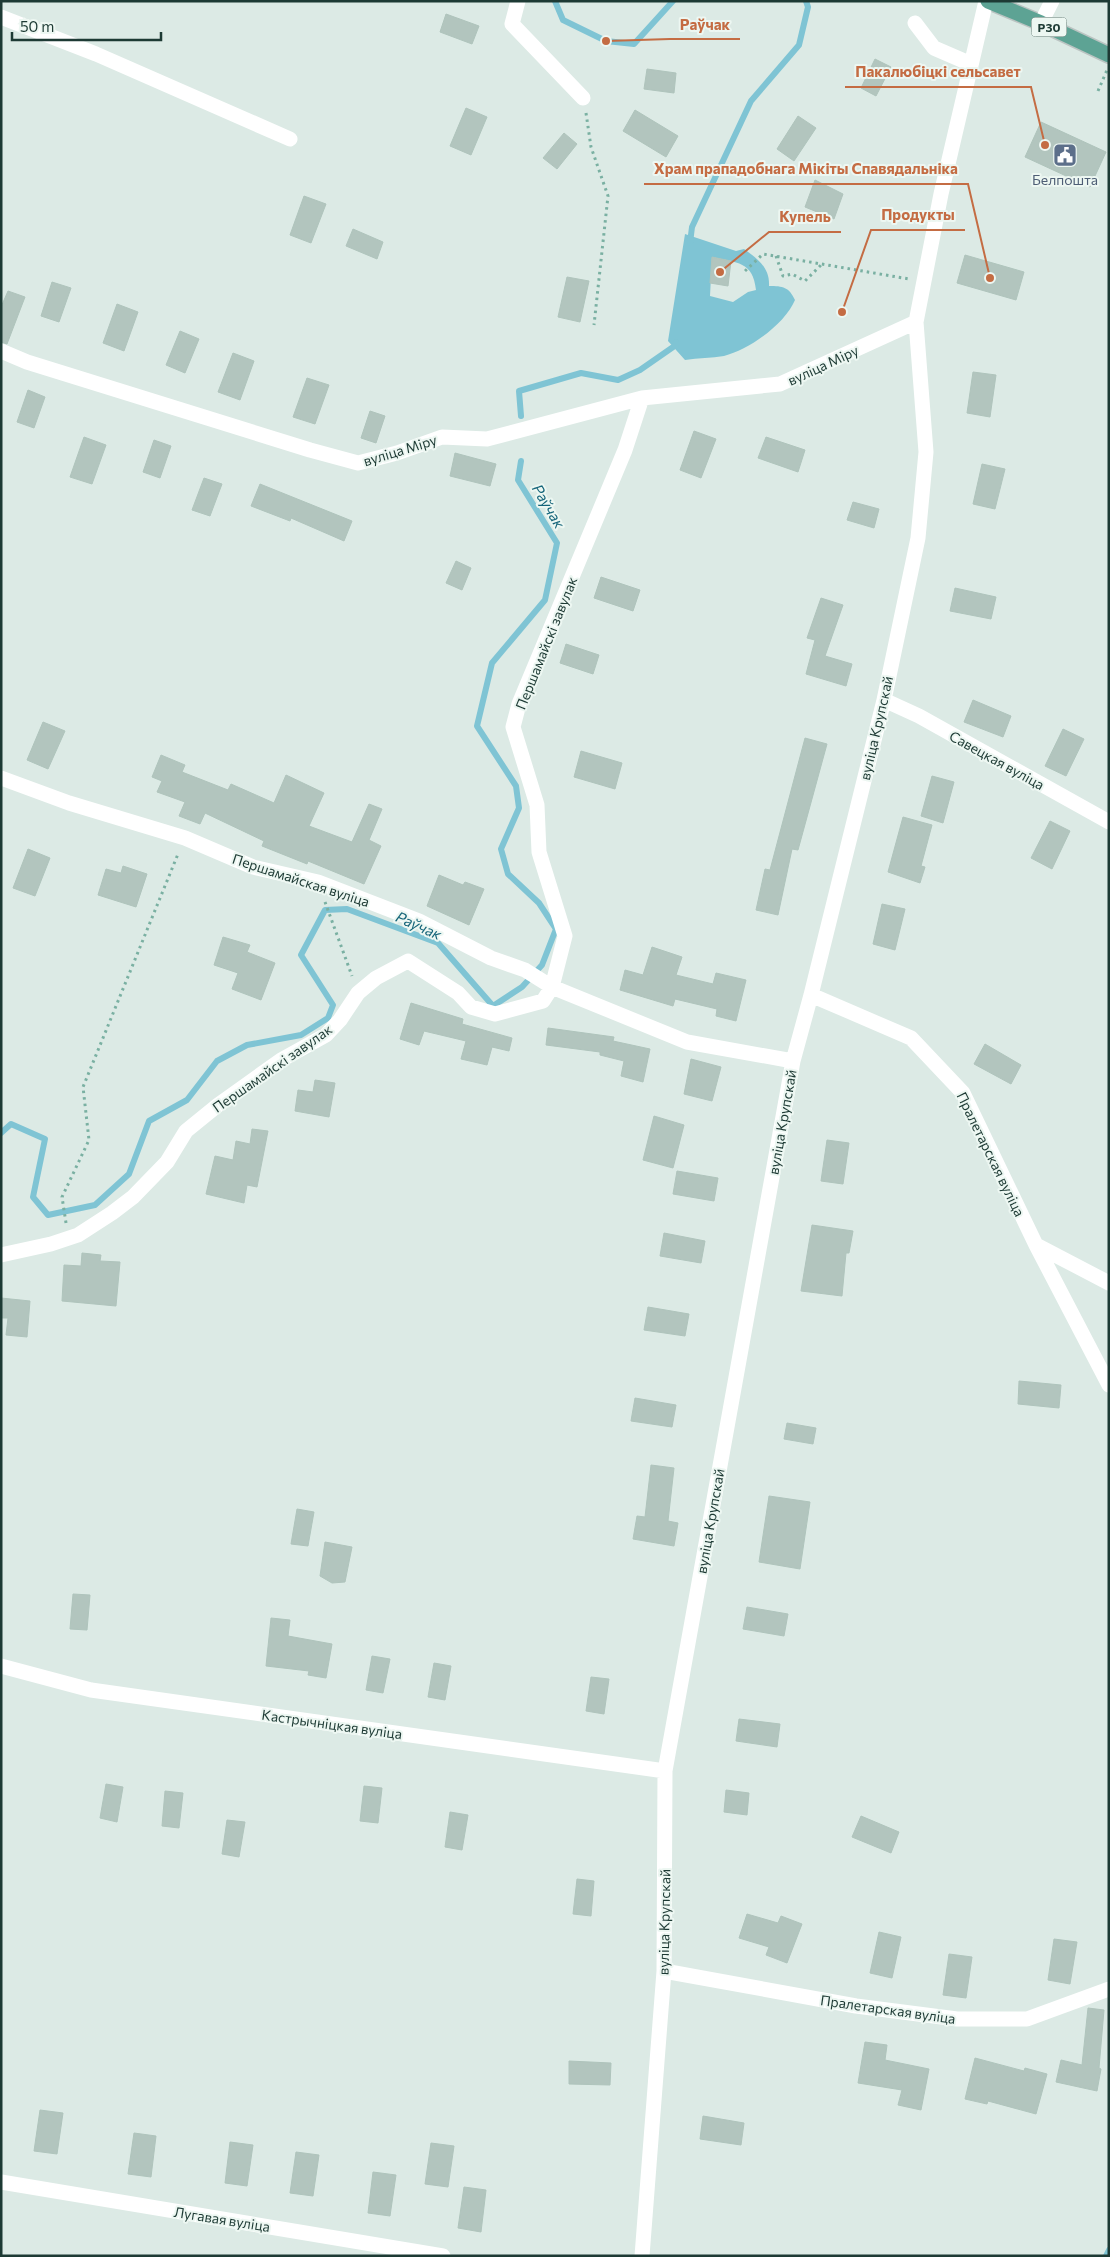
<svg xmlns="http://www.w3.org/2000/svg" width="1110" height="2257" font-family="Commissioner,sans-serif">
	<rect width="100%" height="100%" fill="#dceae5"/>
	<path fill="#7fc4d4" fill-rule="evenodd" d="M685,234L736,251L744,249C758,259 770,268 769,286C783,286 789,287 795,300C785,324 749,350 724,356C712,358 698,358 685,360L668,341ZM712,257C737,263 753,261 756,290L748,292L733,302L710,296Z"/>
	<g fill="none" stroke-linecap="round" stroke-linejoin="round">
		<path stroke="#7fc4d4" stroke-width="6" d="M555,1L563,20L606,41L634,44L673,1
			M690,243L692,227L751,101L799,45L808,7L806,1
			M521,416L519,391L581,373L618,380L640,370L676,345V342
			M1,1133L11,1124L45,1139L33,1197L48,1215L95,1205L129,1174L149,1121L187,1100L217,1061L247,1045L301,1035L328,1018L333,1005L301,955L325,910L347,909L438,943L493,1006L522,987L542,965L556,929L539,903L508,874L501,849L519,808L516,786L477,726L492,663L545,600L557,543L518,480L521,461
			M1106,2256L1109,2250"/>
	</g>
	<path fill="#b2c5be" stroke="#afc4bc" d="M446,14L479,26L472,44L440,32Z
		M875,59L891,67L876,96L861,88Z
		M647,69L676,73L674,93L644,89Z
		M466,108L487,117L471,155L450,146Z
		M635,110L678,136L666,157L623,131Z
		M798,116L816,128L794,161L777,149Z
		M1041,122L1106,152L1090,187L1025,157Z
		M564,133L577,144L557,169L543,158Z
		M815,180L843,194L834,219L805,207Z
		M304,196L326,204L311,243L290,235Z
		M353,229L383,242L377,259L346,246Z
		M965,255L1024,272L1016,300L957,283Z
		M712,257L731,261L728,286L710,283Z
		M567,277L589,281L580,322L558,317Z
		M52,282L71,288L59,322L41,316Z
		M8,291L25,297L7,344L1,342V307Z
		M117,304L138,312L124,351L103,343Z
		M180,331L199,339L185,373L166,365Z
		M233,353L254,361L240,400L218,392Z
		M973,372L996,375L990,417L967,413Z
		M307,378L329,385L315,424L293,417Z
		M28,390L45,397L34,428L17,422Z
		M370,411L385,416L376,443L361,438Z
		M694,431L716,439L701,478L680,470Z
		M84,437L106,445L92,484L70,477Z
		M766,437L805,450L798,472L758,458Z
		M154,440L171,446L160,478L143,472Z
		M455,453L496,464L490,486L450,476Z
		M982,464L1005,469L995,509L973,504Z
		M204,478L222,484L210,516L192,510Z
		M260,484L352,521L344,541L291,518L290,521L251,506Z
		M853,502L879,509L874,528L847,520Z
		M456,561L471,568L462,590L446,583Z
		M601,577L640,590L633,611L594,598Z
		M955,588L996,597L991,619L950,611Z
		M821,598L843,605L825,656L852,664L846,686L806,674L815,640L807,638Z
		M566,644L599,655L593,674L560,663Z
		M973,700L1011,716L1003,737L964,722Z
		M43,722L65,731L48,769L27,760Z
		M1063,729L1084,739L1066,776L1045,766Z
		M805,738L827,744L798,850L792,849L778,915L756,910L765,869L770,870Z
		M581,751L622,763L615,789L574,777Z
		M161,755L185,765L182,772L228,790L231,784L274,803L286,775L324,793L309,826L352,842L369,804L382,809L369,840L381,846L364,884L308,861L307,864L262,846L264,841L205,813L200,824L179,816L185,802L157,792L162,781L152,777Z
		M932,776L954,782L943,823L921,816Z
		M903,817L932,825L921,866L925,867L920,883L888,872Z
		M1050,821L1070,831L1052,869L1031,858Z
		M28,849L50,858L35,896L13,888Z
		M123,866L147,874L136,907L98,895L106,869L121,873Z
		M439,875L463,885L465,882L484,889L469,925L427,906Z
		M882,904L905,909L895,950L873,944Z
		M223,937L250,945L247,952L275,963L261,1000L232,989L238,973L214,965Z
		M652,947L682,957L676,975L713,984L716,973L746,980L736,1021L716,1016L717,1009L675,999L673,1006L620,990L625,970L643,975Z
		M411,1003L463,1019L462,1024L512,1038L509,1051L492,1047L487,1065L461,1059L466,1041L424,1031L419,1045L400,1039Z
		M548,1028L614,1037L613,1041L650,1049L643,1082L621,1076L624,1061L600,1055V1052L546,1045Z
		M985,1044L1021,1065L1011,1084L974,1064Z
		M691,1059L721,1067L712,1101L684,1094Z
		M315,1080L335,1083L329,1117L295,1111L298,1090L313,1092Z
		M654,1116L684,1125L673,1168L643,1160Z
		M252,1129L268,1131L257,1187L247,1185L244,1203L206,1194L215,1156L233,1160L236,1141L250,1144Z
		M827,1140L849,1143L843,1184L821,1181Z
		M677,1171L718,1178L714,1201L673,1194Z
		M812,1225L853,1231L849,1253H846L842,1296L801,1291Z
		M664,1233L705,1241L701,1263L660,1256Z
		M82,1253L101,1255L100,1261L120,1262L116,1306L62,1301L64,1265L81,1266Z
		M1,1298L30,1301L27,1337L6,1335L8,1318H1Z
		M648,1307L689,1314L685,1336L644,1330Z
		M1019,1381L1061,1385L1059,1408L1018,1404Z
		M635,1398L676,1405L672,1427L631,1421Z
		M787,1423L816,1428L813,1444L784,1439Z
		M651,1465L674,1468L668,1521L678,1523L674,1546L633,1539L637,1516L645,1517Z
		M769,1496L810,1502L800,1569L759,1562Z
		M297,1509L314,1512L308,1546L291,1544Z
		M325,1542L352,1547L345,1582L332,1583L320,1576Z
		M73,1594L90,1595L87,1630L70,1629Z
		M747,1607L788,1614L784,1636L743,1629Z
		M271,1618L290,1620L288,1636L332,1644L326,1678L308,1675L309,1671L266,1666Z
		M372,1656L390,1659L383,1693L366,1690Z
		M434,1663L451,1666L445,1700L428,1697Z
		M591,1677L609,1679L604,1714L586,1711Z
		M739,1719L780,1724L777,1747L736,1741Z
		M106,1784L123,1787L117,1822L100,1818Z
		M364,1786L382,1788L378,1823L360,1821Z
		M726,1790L749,1793L747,1815L724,1812Z
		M165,1791L183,1793L179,1828L162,1826Z
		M450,1812L468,1815L462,1850L445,1847Z
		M861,1816L899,1832L891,1853L852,1837Z
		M227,1820L245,1822L239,1857L222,1854Z
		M577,1879L594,1881L591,1916L573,1914Z
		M747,1914L778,1923L781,1916L802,1924L787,1963L766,1955L769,1947L739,1938Z
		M879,1932L901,1937L892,1978L870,1973Z
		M1054,1939L1077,1942L1070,1984L1048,1980Z
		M949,1954L972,1957L966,1998L943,1995Z
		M1088,2008L1104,2010L1099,2068L1101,2069L1097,2091L1056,2082L1061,2060L1082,2065Z
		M865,2042L887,2045L885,2060L929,2069L921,2110L898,2105L902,2090L858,2083Z
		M975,2058L1024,2071L1025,2068L1047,2074L1036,2114L988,2101L987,2104L965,2099Z
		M569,2061L611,2063L610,2085L569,2084Z
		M40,2110L63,2113L57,2154L34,2151Z
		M703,2116L744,2123L741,2145L700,2139Z
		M134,2133L156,2136L151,2177L128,2174Z
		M230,2142L253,2145L247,2186L225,2183Z
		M431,2143L454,2146L448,2187L425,2184Z
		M296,2152L319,2155L313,2196L290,2193Z
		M373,2172L396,2175L390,2216L368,2213Z
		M464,2187L486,2190L481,2232L458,2228Z"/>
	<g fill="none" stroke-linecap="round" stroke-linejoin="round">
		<g stroke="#bbc4c2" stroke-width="18">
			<path id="major" d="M988,1L1041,23L1109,55"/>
		</g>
		<path stroke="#7ab0a2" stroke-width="3" stroke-dasharray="2.5 4" stroke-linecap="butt" d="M1098,91L1107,70
			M586,113L591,147L608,196L594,325
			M776,256L783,276L792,274L805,281L822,264
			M745,271L763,254L909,279
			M325,902L352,976
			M66,1223L62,1197L89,1140L83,1087L178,854"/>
		<path stroke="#fff" stroke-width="15" d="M518,1L512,24L583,98
			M1,17L96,54L290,139
			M915,23L934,48L971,64
			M1041,23L1052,1
			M1,351L27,362L310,450L358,463L397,453L442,437L487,439L642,398L780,384L916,322
			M884,700L919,716L1109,822
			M1,778L69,803L185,838L253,867L318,882L419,921L491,958L525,970L552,987L687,1042L793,1061
			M811,995L911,1038L963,1093L1036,1245L1109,1385
			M1036,1245L1109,1283
			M1,1255L51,1244L78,1235L112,1213L133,1197L167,1162L186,1131L218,1105L281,1060L326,1035L340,1020L358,993L376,978L408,961L458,993L471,1007L495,1014L543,1001L552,987L565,936L539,852L537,805L513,727L519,704L625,450L642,398
			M1,1666L91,1690L665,1771
			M664,1971L856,2006L957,2019H1027L1109,1989
			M1,2182L443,2256
			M642,2256L664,1971L665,1771L793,1061L811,995L884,700L918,538L926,452L916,322L941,194L986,1"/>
		<use href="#major" stroke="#5da394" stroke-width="15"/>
	</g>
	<defs>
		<g id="civic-square" transform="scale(1.25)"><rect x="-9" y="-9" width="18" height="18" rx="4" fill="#5c6f8a" stroke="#edf7f2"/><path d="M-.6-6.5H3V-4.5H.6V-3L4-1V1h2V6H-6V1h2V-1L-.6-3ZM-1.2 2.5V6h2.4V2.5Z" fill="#fff"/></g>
	</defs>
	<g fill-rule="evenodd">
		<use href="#civic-square" x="1065" y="155"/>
	</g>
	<g text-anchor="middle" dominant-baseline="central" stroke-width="4" stroke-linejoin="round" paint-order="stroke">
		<rect fill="#edf7f2" stroke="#5b736d" stroke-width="1" x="1031.5" y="17.5" width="35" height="19" rx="4"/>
		<g font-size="12" font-weight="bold" fill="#1d3a34">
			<text x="1049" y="27">Р30</text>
		</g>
		<g font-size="14" fill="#4e5e75" stroke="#edf7f2">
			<text x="1065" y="179">Белпошта</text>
		</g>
		<g font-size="14" fill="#1d3a34" stroke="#edf7f2">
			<text transform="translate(823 365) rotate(-25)">вуліца Міру</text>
			<text transform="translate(400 450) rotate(-17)">вуліца Міру</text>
			<text transform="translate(546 643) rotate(-68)">Першамайскі завулак</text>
			<text transform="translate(876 728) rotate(-77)">вуліца Крупскай</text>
			<text transform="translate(997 760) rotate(29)">Савецкая вуліца</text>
			<text transform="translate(301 880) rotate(18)">Першамайская вуліца</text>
			<text transform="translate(272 1068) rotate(-35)">Першамайскі завулак</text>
			<text transform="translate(782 1122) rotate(-80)">вуліца Крупскай</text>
			<text transform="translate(991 1154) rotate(64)">Пралетарская вуліца</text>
			<text transform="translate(710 1521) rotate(-80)">вуліца Крупскай</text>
			<text transform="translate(332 1724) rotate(8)">Кастрычніцкая вуліца</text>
			<text transform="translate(664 1922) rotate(-89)">вуліца Крупскай</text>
			<text transform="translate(888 2009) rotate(8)">Пралетарская вуліца</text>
			<text transform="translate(222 2219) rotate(9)">Лугавая вуліца</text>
		</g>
		<g font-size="15" font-style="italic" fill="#146479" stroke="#edf7f2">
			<text transform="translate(549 506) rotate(59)">Раўчак</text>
			<text transform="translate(419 925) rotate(24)">Раўчак</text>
		</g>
	</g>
	<path fill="none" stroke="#c46c43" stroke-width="2" d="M606 41L670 39H740M1045 145L1031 87H845M990 278L968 184H644M842 312L871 230H965M720 272L769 232H841"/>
	<g fill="#c46c43" stroke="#edf7f2" stroke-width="2">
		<circle cx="606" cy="41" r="5"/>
		<circle cx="1045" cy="145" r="5"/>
		<circle cx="990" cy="278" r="5"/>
		<circle cx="842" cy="312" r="5"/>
		<circle cx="720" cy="272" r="5"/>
	</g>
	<g font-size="15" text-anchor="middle" font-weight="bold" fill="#c46c43" stroke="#edf7f2" stroke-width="4" stroke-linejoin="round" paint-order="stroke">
		<text x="705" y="30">Раўчак</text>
		<text x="938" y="77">Пакалюбіцкі сельсавет</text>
		<text x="806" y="174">Храм прападобнага Мікіты Спавядальніка</text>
		<text x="918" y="220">Продукты</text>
		<text x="805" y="222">Купель</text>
	</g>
	<rect width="1110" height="2257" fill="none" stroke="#1d3a34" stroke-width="5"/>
	<path d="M12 32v8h149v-8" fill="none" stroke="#1d3a34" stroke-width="2.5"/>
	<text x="20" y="32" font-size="15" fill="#1d3a34" stroke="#edf7f2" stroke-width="4" paint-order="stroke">50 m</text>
</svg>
